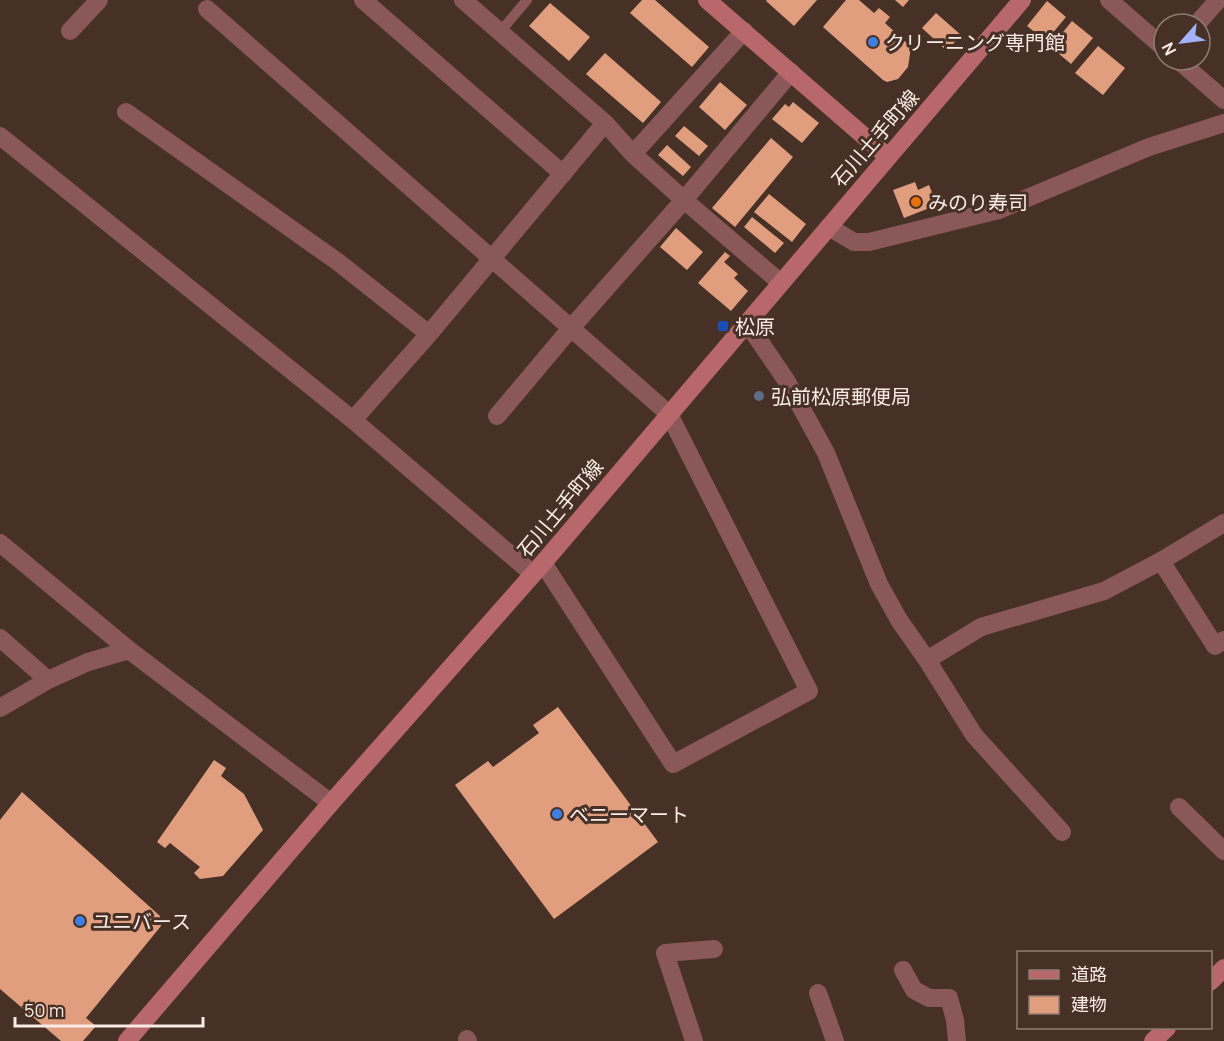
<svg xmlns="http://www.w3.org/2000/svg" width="1224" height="1041" font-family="Manrope,'Noto Sans JP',sans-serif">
	<rect width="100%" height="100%" fill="#473127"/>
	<path fill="#e09e7f" d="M642,0H655L709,47L692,67L630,13Z
		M767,0H817L794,26L766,1Z
		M846,0H859L874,13L879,8L890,17L885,23L911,47L908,67L898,79L887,82L883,80L823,27Z
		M895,0H909L903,7Z
		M1047,1L1066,17L1046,41L1027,26Z
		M550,3L590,37L569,61L529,26Z
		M936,13L961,35L947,51L922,28Z
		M1072,21L1093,38L1071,64L1051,47Z
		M1098,46L1125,68L1103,95L1075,73Z
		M605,53L661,102L643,123L586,74Z
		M720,82L747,105L725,130L699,107Z
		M793,102L819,123L802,143L772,119L785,104L789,107Z
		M684,126L708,146L699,156L675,136Z
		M771,138L793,157L735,227L712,208Z
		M667,145L691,167L683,176L658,155Z
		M915,182L918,190L929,185L937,205L904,218L893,190Z
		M769,194L806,224L792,242L754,212Z
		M752,217L784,243L775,253L744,227Z
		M676,228L703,252L687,270L660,247Z
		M725,252L730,256L724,262L738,274L734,278L748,291L731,311L698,283Z
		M558,707L658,842L554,919L455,785L488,761L493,767L539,733L533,725Z
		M214,760L226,768L221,776L244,794L263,830L223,876L200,879L194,873L200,867L170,843L165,848L157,842Z
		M22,792L160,916L161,926L86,1018L96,1026L83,1041H61L0,989V820Z"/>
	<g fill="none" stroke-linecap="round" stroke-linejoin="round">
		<path stroke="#8a5859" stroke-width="10" d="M500,32L527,0"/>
		<path stroke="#8a5859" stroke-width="18" d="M363,0L563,174
			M463,0L605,123L633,154L684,200L781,283
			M1109,0L1164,48
			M207,9L669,414L809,691L673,764L543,563
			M1197,24L1218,0
			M70,31L99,0
			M1178,60L1224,100
			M126,112L338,262L429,334
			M0,136L353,420L533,574
			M633,154L744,31
			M829,227L854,242H869L999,210L1149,147L1224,123
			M747,323L786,380L826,453L879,584L899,620L927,660L981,627L1104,591L1161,561L1224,523
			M497,416L571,328L684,200L791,72
			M353,420L429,334L605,123
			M0,543L129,650
			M1161,561L1215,646L1224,640
			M0,638L48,680
			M927,660L974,735L1062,832
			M0,708L48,680L88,662L129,650L331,803
			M1179,807L1224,851
			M903,970L914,990L929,998H949L955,1020L957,1041
			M818,993L835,1041
			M467,1039L468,1041
			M694,1041L665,953L714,949"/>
		<path stroke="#b8686b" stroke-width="18" d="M707,0L888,157
			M1210,982L1224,968
			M127,1041L331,803L543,563L1022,0
			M1153,1041L1167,1028"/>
	</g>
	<g fill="#3f7fe0" stroke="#473127" stroke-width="2">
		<circle cx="873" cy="42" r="6"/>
		<circle cx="557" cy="814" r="6"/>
		<circle cx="80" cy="921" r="6"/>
	</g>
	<circle fill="#e8710a" stroke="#473127" stroke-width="2" cx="916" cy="202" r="6"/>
	<rect fill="#1a4fb4" stroke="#473127" stroke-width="2" x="717" y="320" width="12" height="12" rx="3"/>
	<circle fill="#5c6f8a" stroke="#473127" stroke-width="2" cx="759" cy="396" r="6"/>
	<g text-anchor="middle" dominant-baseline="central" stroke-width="6" stroke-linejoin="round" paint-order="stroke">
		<g font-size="20" fill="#faece5" stroke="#473127" text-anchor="start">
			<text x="885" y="42">クリーニング専門館</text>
			<text x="928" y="202">みのり寿司</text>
			<text x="735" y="326">松原</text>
			<text x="771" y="396">弘前松原郵便局</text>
			<text x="569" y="814">ベニーマート</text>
			<text x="92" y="921">ユニバース</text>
		</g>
		<g font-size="20" fill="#faece5" stroke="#473127">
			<text transform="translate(875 138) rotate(-49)">石川土手町線</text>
			<text transform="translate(560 508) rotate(-50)">石川土手町線</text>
		</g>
	</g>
	<rect x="1017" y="951" width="195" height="78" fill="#473127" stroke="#8f7c73" stroke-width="1.5"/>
	<rect x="1029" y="970" width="30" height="9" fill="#b8686b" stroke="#8f7c73" stroke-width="1.5"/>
	<text x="1071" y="981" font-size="18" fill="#faece5">道路</text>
	<rect x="1029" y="996" width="30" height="18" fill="#e09e7f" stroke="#8f7c73" stroke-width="1.5"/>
	<text x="1071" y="1011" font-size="18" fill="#faece5">建物</text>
	<g transform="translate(1182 42) rotate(242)"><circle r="28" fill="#473127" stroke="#8f7c73" stroke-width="1.5"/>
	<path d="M0-4.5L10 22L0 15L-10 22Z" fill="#a3b2fd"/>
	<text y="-9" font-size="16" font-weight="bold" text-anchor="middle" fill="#faece5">N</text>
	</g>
	<path d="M15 1017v9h188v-9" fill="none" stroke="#faece5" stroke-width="3"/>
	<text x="24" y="1017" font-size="18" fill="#faece5" stroke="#473127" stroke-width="4.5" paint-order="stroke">50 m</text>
</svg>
